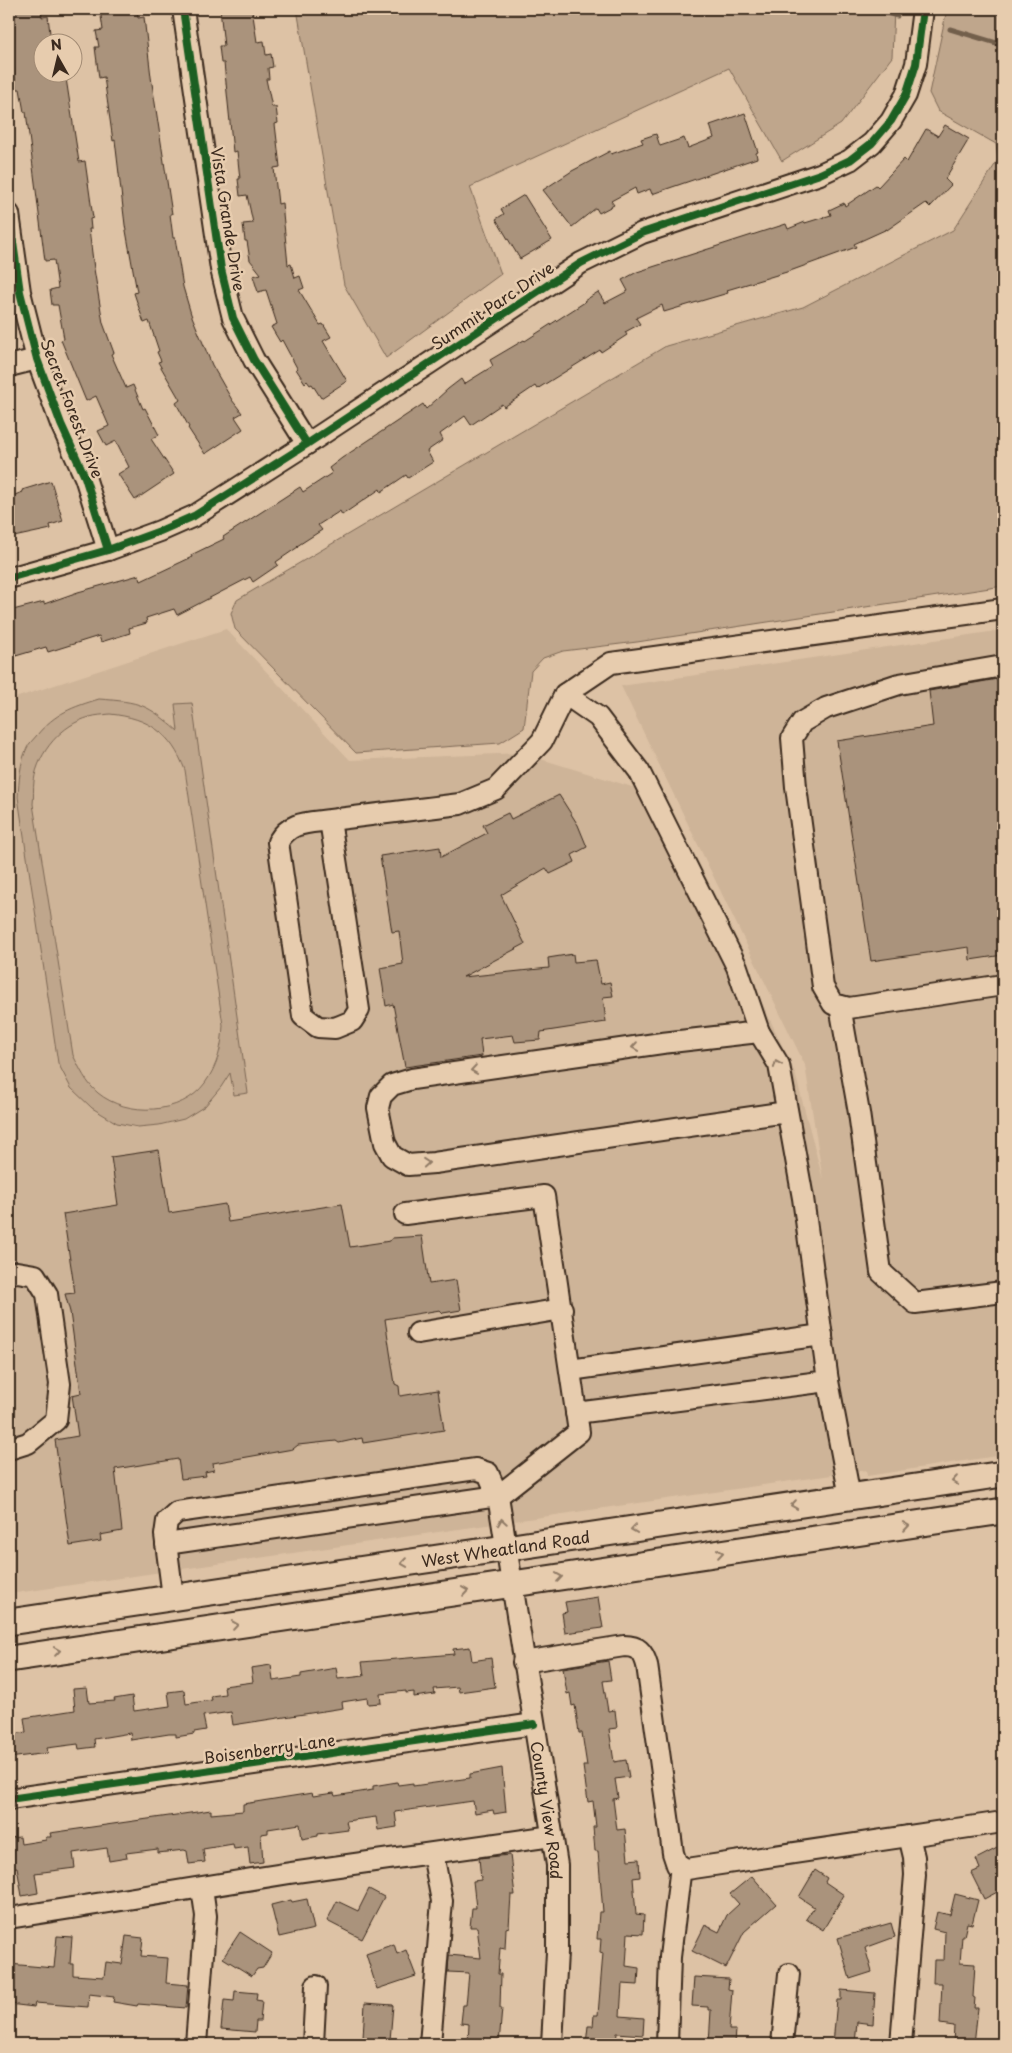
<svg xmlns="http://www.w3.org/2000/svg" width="1012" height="2053" font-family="'Playpen Sans',sans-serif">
	<rect width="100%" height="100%" fill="#ddc2a5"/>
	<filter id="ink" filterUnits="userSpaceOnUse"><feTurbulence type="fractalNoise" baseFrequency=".02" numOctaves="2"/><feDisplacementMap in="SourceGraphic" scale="10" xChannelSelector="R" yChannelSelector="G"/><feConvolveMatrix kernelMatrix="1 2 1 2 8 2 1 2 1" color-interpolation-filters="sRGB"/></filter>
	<g filter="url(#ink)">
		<path fill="#ceb498" d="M226,629L350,760L521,753L639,789L696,862L795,1073L823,1180L805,1065L621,686L1003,630V1455L867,1476L866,1470L9,1594V700Z"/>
		<path fill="#bfa68c" stroke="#7d6855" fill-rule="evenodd" d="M297,9H894L892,57L841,124L782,161L729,68L470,187L501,274L386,358L344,285Z
			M947,9H1003V586L637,642L563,651L543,658L531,671L524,728L500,743L356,753L235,629L231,613L237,600L666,346L803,307L953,230L998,160L996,144L938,111L929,93Z
			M99,699C141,702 147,704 178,731L175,704L192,703L248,1093L234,1095L230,1073L221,1087L205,1106L184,1119L159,1125L138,1127L117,1123L92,1108L71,1088L58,1063L18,797C19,781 20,762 27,748C29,743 34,739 37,735C55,713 73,707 99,699ZM110,714C149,718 171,733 185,770L223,1025C222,1046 218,1065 205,1083C182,1115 127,1117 98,1093C86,1083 80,1069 73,1055L33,804C34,797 33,788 34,781C38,752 62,724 90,717C96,715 103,715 110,714Z"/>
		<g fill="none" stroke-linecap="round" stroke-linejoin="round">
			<path stroke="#725e4c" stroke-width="5" d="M873,9L897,16
				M950,29L1003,45"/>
		</g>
		<path fill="#aa937b" stroke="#3b2a1e" d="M9,9H41L42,17L48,16L51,42H42V72H65L79,162L85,161L93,218L90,219L91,229H89L94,269L103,323L114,353L111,354L126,388L133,385L143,409L145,408L159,435L151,439L174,474L135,500L118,474L129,467L116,441L106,446L98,431L109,426L96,396L86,401L61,340L64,339L58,305H52L50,290L58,288L54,260L45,261L26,112H24L20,89H16L12,51L9,52Z
			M100,9H137L138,18L144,17L151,77L172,214H170L173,238H175L183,287L191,314L212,365L232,400L242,413L235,417L243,429L205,454L188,428L189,427L176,403L180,400L158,362L161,361L157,352L159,351L149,321L144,323L134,293L137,292L125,225L115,140L113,141L104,77L99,78L95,47H99L96,31L103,30Z
			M220,9H252L257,42L264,41L266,55L271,54L273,67L268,68L269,79H266L272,107H276L278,123L275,124L280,167L274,168L278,204L282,203L288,265L291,264L295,278L300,276L304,288L299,290L320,325L323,324L331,337L323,341L347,381L321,398L312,384L310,385L307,381L305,383L296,369L297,368L282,340L280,342L271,327L277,324L266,290L258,292L253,276L261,274L250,260L247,241H245L243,224L253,223L247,195L240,196L238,179H240L237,151L233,152L224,63H221L219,46H224Z
			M745,113L758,152L756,153L757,158L652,194L650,189L637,194L635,188L611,201L614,205L599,213L596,208L572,227L543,190L572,171L610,151L611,154L643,143L641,139L656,134L660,146L684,138L688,148L714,138L710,125Z
			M945,125L969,139L945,179L951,185L930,207L926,203L887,230V229L854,244L856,247L790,271L727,290L728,293L694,303L664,312L662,305L636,318L640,324L625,332L627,335L601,352L600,350L537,389L535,386L504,407L502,404L471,425L465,416L440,434L443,440L427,451L433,462L408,478L406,475L381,492L380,489L342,515L340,511L318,525L322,530L297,546L298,547L276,562L278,565L253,582L250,577L177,615L174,609L146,618L147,623L129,628L130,633L101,642L99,636L48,652L46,647L9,658V611L44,602V604L78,592L139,575L141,581L192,557L191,555L224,539L223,537L300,487L303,492L332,473L329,468L342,458L423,404L426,409L448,389L461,379L464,384L493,366L490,360L524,340L525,341L585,302L584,301L598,292L605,303L628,291L622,280L637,272L786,224L788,229L805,222V223L831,215L829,210L844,203L845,206L876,185L878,187L904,159L907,162L926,129L938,136Z
			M524,195L552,240L520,259L496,219L504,214L501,209Z
			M51,481L63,521L50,525L51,529L9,538V497L23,492L22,490Z
			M1003,678V955L970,960L969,947L871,961L837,741L933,726L929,691Z
			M559,795L578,825L587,847L572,855L575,862L550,874L546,868L501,895L525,944L463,977L549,968L548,958L573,954L574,962L596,960L601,984L610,982L613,996L603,997L606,1022L541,1032L540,1040L515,1042L513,1035L480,1039L482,1056L405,1067L393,1004L386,1006L380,968L403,964L399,931L392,932L380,856L440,847L441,857L487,833L483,825L508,813L511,819Z
			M159,1150L169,1213L225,1204L228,1222L342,1204L350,1247L390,1241L392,1238L422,1236L429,1284L456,1280L461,1310L443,1313L440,1310L385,1319L395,1384L399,1386L400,1396L438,1390L444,1430L363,1443L362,1438L339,1443L336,1441L298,1445L293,1449L213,1463L214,1470L205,1472L206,1476L181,1479L178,1459L115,1469L122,1531L100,1535L101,1541L70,1546L55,1440L78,1436L72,1395L81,1393L70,1312L65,1294L75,1293L63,1214L118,1205L111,1157Z
			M598,1597L603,1628L565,1633L562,1613L567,1612L565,1602Z
			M470,1647L472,1661L491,1658L495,1687L459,1692L458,1687L434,1689L435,1694L414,1697V1692L406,1693V1691L380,1694L381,1703L368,1704L367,1698L342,1702L343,1708L233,1725L231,1712L203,1716L206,1730L194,1732V1734L176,1737V1734H169L131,1740L130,1733L94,1739L95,1747L79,1749L78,1744L47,1748L48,1753L9,1758V1735L26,1732L24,1718L75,1710L73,1689L87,1688L89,1703L115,1701L114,1699L132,1696L134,1711L170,1706L168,1692L184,1690L186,1704L212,1700L211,1696L225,1694L224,1686L253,1682L251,1668L271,1665L273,1681L301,1677V1674L336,1668L338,1679L364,1676L362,1662L454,1654L453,1649Z
			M608,1661L611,1680L603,1681L608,1711L615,1710L617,1728L609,1729L614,1762L626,1760L629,1777L615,1779L618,1798L613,1799L617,1830L625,1829L628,1860L639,1859L640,1877L633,1878L636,1914L644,1915L643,1934L628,1933L626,1966L639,1968L638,1985L622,1984L620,2016L644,2018L643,2035L617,2033L616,2044H586L588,2026H593L594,2015H598L603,1953L600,1952L601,1939H597L599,1912H603L598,1851H595L593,1827H596L593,1801L588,1802L583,1766H587L582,1733H579L575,1705L572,1706L570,1693L567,1694L563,1668Z
			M502,1768L506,1812L494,1814L493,1810L475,1813L473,1801L395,1812L397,1827L378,1830L376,1817L346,1821L348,1830L318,1834V1836L302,1839L300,1824L268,1829V1833L261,1834L263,1862L250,1864L248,1847L234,1849L233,1844L203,1849L205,1862L189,1864L187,1851L184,1850L158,1853V1849L126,1853L127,1858L109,1861L107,1848L73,1853L75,1868L35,1873L38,1893L22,1896L17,1867L9,1868V1838L20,1837L21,1844L46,1840V1837H51L50,1833L211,1810V1814L243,1811V1804L312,1793L313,1796L334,1793L335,1796L373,1790V1786L397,1782L398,1785L413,1783V1786L470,1778V1774Z
			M1003,1845V1889L984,1899L971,1873L980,1869L976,1859Z
			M510,1855L515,1895H511L509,1927L506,1928L505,1949L500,1948L498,1974H501L500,2008H502L499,2044H468L469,2024L461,2023L463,2005H466L469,1973L448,1972L449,1955L481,1958L477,1927H470L472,1908H476L473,1881L481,1880L479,1858Z
			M815,1870L827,1878L825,1882L844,1895L823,1930L806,1919L814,1907L799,1897Z
			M752,1876L776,1904L744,1932L726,1968L692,1951L705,1925L719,1932L727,1915L739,1904L730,1894Z
			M369,1889L384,1897L362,1939L327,1921L337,1901L358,1911Z
			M955,1894L978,1900L972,1924L967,1923L964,1936H962L960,1963L975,1964L973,1997L975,1998L974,2008H978L974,2044H953L954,2026L940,2024L942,1983H933L934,1960H944L945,1932L933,1929L937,1912L950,1915Z
			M307,1899L314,1929L279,1937L271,1905L291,1900L292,1902Z
			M891,1923L895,1937L865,1948L872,1972L850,1979L838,1938Z
			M240,1932L272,1953L263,1968L257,1969L252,1976L223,1958Z
			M57,1936L72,1937L70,1964H73V1975L104,1977L106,1962L122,1964L126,1936L143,1938L141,1956L168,1958L166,1983L188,1985L186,2008L138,2004L137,2006L113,2002L114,1997L89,1994L88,2007L35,2003L34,2007L9,2004L11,1983H9V1964L54,1968Z
			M394,1944L397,1954L406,1950L416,1976L377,1989L366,1954Z
			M694,1977L729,1979L728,1989L732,1990L729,2030H736L735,2044H709L711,2010H708V2007L692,2006Z
			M841,1990L875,1993L873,2024L857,2022L855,2044H833L837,2000H841Z
			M235,1991L257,1993L256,2000L262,2001L260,2021H256L255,2032L221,2029L224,2000L234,2001Z
			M365,2003L393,2005L390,2040L363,2038Z"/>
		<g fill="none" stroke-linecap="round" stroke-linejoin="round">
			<g stroke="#3b2a1e" stroke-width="24">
				<g id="minor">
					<path d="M183,9L221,269L233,318L254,360L307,444"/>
					<path d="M9,214L20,292L37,359L61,424L85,477L108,550"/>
					<path d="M9,366L37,359"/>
					<path d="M9,578L108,550L160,531L194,516L307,444L581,263L642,233L820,174L850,160L872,143L891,121L906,95L916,64L923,9"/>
					<path d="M1003,666L899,684L826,708L802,722L792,738L796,787L823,987L833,1004L849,1008L1003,985"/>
					<path d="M565,694L611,663L1003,609"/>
					<path d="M330,820C308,823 290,821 278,842L303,1016L318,1027L335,1028L352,1021L359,1010L330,820L460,804L496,789L542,741L565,694L598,717L639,771L737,967L759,1032"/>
					<path d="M840,1006L859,1113L881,1272L915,1303L1003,1292"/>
					<path d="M9,1273L17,1272L35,1275L47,1294L53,1337L60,1384L56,1420L28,1443L9,1449"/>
					<path d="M418,1333L562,1309"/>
					<path d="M570,1370L822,1335"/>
					<path d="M828,1381L850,1497"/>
					<path d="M576,1413L828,1381L803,1198L779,1065L759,1032L662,1043L412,1079L392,1085L381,1096L378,1108L385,1143L392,1156L408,1165L434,1163L787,1112"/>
					<path d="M166,1544L498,1496L579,1432L544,1196L405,1214"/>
					<path id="s1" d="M173,1597L165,1535L167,1521L177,1512L476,1469L488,1473L498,1496L557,1865V1952L552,2044"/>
					<path d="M523,1662L624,1646C638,1646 643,1651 647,1665L673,1853L677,1865L687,1869L1003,1822"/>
					<path d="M9,1799L534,1724"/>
					<path d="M9,1918L290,1873L552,1836"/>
					<path d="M196,2044L206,1916L202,1888"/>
					<path d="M313,2044L316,1986"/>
					<path d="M430,2044L442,1901L433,1854"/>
					<path d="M667,2044L670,1957L681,1866"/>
					<path d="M782,2044L789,1974"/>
					<path d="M901,2044L915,1875L914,1857L909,1836"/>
				</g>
			</g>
			<g stroke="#3b2a1e" stroke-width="29">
				<g id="major">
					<path id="s2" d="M9,1622L1003,1474"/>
					<path d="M9,1659L1003,1511"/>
				</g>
			</g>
			<use href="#minor" stroke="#e7ccae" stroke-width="20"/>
			<use href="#major" stroke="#e7ccae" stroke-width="25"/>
			<g stroke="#e7ccae" stroke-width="11">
				<path id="cycleway" d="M183,9L221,269L233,318L254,360L307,444
					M9,214L20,292L37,359L61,424L85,477L108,550
					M9,578L108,550L160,531L194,516L307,444L581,263L642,233L820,174L850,160L872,143L891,121L906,95L916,64L923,9
					M9,1799L534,1724"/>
			</g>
			<use href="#cycleway" stroke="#1b5e20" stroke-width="8"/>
		</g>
		<defs><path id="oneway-chevron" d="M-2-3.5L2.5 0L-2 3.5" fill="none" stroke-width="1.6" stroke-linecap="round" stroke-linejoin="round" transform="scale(1.25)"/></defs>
		<g stroke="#917b66">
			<use href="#oneway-chevron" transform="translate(635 1047) rotate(172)"/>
			<use href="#oneway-chevron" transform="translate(777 1064) rotate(-112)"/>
			<use href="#oneway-chevron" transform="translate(474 1070) rotate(172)"/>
			<use href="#oneway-chevron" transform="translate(426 1163) rotate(-5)"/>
			<use href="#oneway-chevron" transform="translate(955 1481) rotate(172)"/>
			<use href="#oneway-chevron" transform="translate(794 1505) rotate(172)"/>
			<use href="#oneway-chevron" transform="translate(502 1522) rotate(-99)"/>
			<use href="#oneway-chevron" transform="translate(906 1526) rotate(-8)"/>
			<use href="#oneway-chevron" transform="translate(634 1529) rotate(172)"/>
			<use href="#oneway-chevron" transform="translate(720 1553) rotate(-8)"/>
			<use href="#oneway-chevron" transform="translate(404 1563) rotate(172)"/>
			<use href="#oneway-chevron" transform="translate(559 1577) rotate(-8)"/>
			<use href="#oneway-chevron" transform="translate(465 1591) rotate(-8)"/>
			<use href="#oneway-chevron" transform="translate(235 1625) rotate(-8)"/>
			<use href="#oneway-chevron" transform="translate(57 1651) rotate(-8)"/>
		</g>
	</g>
	<g text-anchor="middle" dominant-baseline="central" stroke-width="5" stroke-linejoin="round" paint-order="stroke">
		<g font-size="16" fill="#3b2a1e" stroke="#e7ccae">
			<text transform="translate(229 219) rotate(81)">Vista Grande Drive</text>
			<text transform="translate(492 305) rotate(-34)">Summit Parc Drive</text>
			<text transform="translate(73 408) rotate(69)">Secret Forest Drive</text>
			<text stroke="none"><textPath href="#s2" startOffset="502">West Wheatland Road</textPath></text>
			<text transform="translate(269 1748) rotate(-8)">Boisenberry Lane</text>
			<text stroke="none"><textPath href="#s1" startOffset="748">County View Road</textPath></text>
		</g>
	</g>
	<rect width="1012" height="2053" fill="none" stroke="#e7ccae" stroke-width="30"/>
	<rect x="15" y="15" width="982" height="2023" fill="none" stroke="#3b2a1e" stroke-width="2" filter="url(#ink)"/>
	<g transform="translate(58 58) rotate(352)"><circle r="24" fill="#e7ccae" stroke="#a28b74"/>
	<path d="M0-4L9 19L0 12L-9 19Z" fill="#3b2a1e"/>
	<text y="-8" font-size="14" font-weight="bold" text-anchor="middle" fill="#3b2a1e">N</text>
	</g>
</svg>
